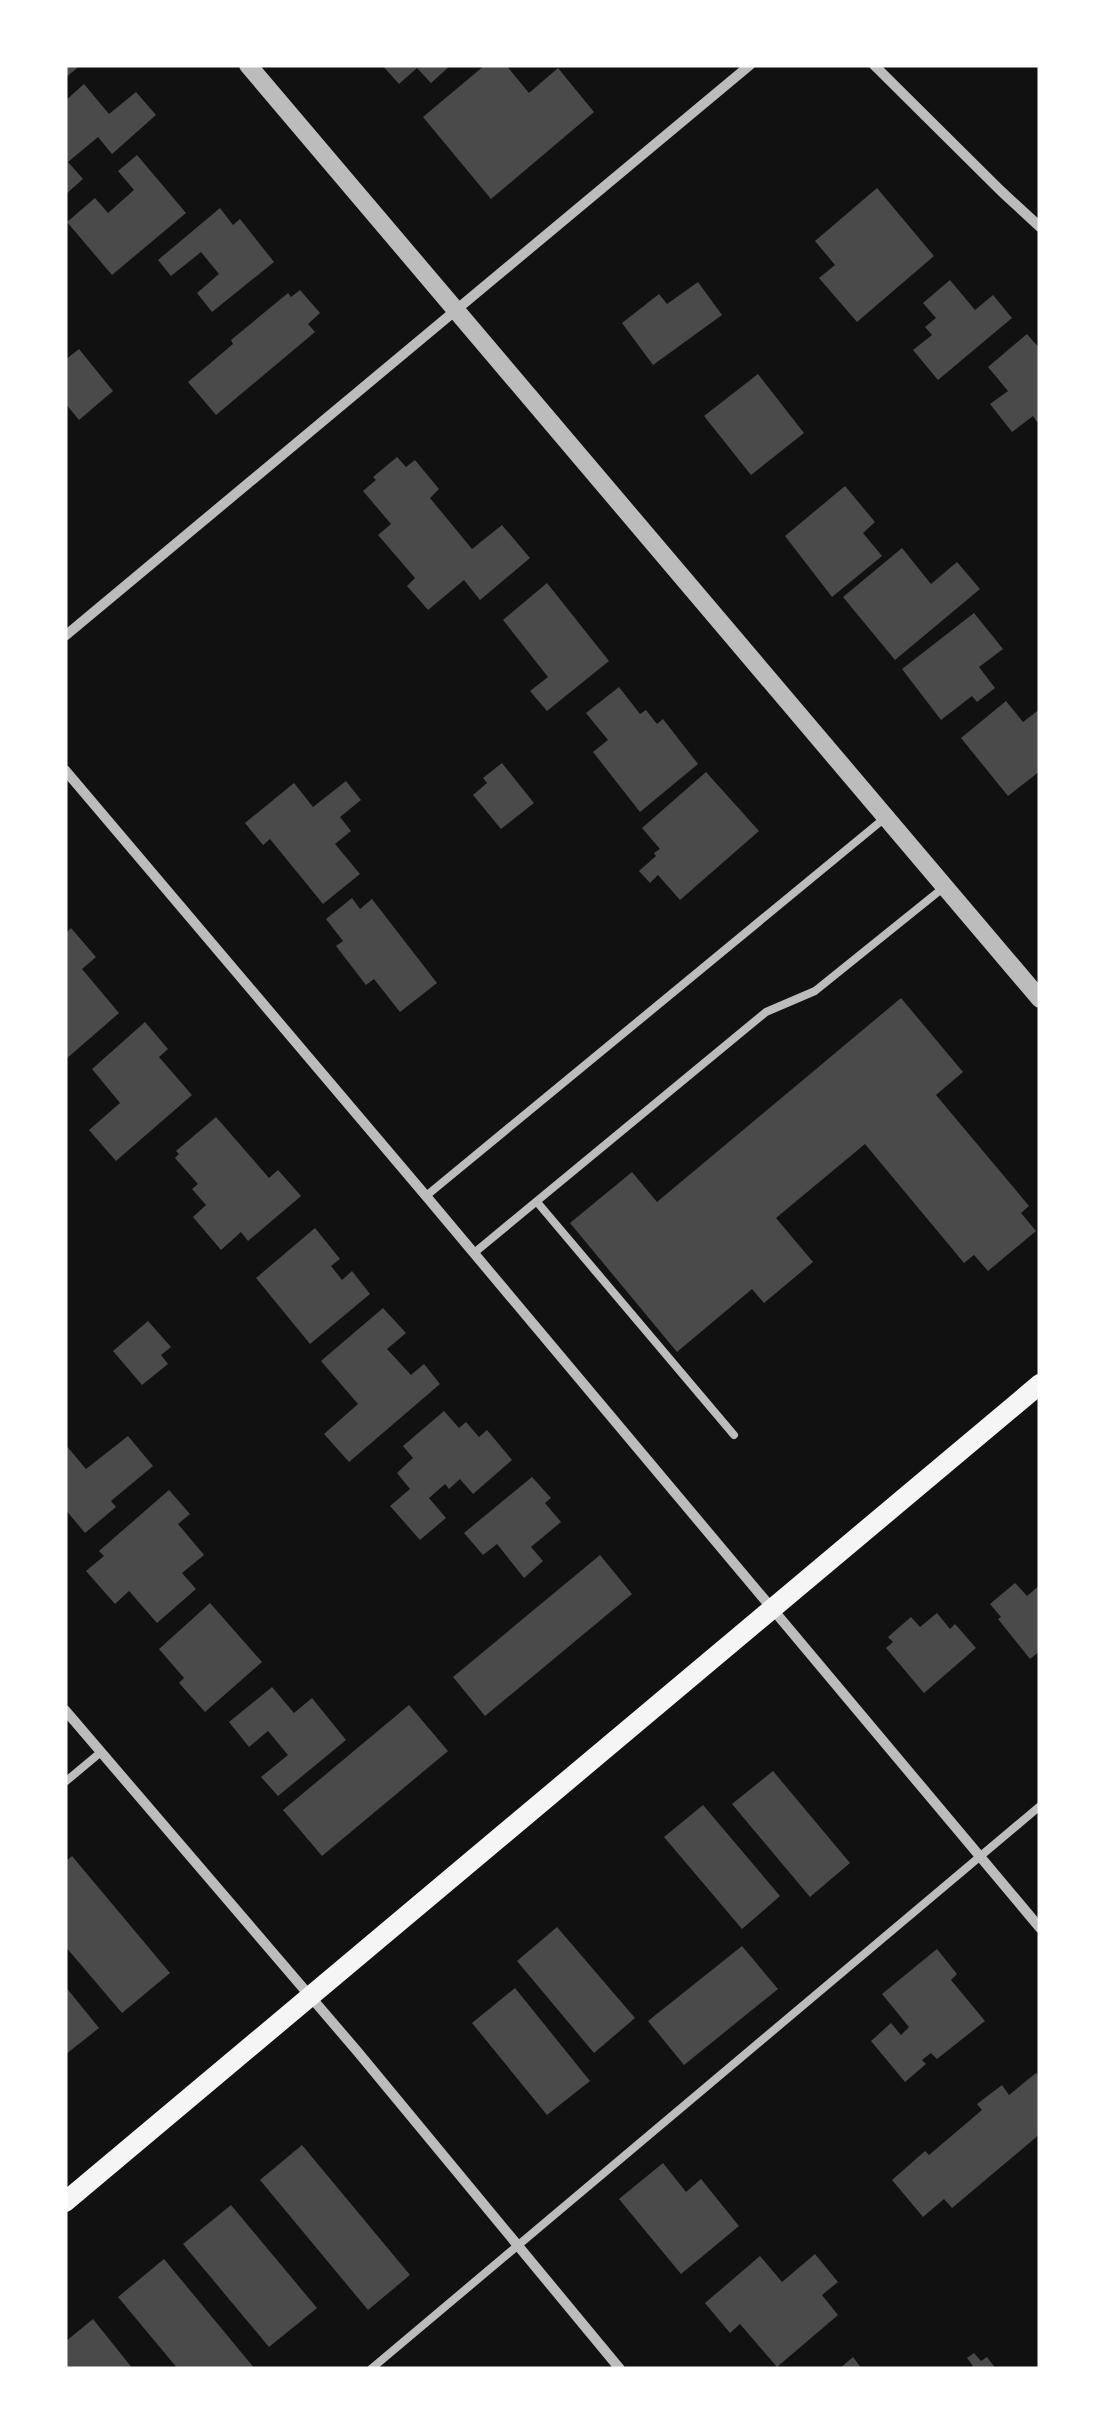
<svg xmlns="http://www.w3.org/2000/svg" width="1105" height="2434" font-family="Merriweather,serif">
	<rect width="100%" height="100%" fill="#111"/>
	<path fill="#4a4a4a" d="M65,65H81L65,78Z
		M382,65H451L431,83L417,68L399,84Z
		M485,65H506L529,93L558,68L594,112L491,199L423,117Z
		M84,84L109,114L136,92L156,115L112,154L98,137L68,162L83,179L65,195V101Z
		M137,155L186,213L112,275L67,222L95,198L108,213L134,190L118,171Z
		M877,188L934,256L857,322L819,278L835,265L815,241Z
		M220,208L233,225L240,219L274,262L212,312L197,293L219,274L201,252L171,276L158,260Z
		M950,280L975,310L993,295L1012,318L938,380L913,350L932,335L925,327L936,318L923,303Z
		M698,282L722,315L653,365L622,323L659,294L667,304Z
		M300,290L320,313L308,324L315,332L216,415L188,382L233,344L231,340L288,293L291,297Z
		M1027,334L1040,349V420L1037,422L1033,416L1012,432L990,404L1008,391L988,367Z
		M79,349L113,391L79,420L65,403V360Z
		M758,374L804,433L751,475L704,416Z
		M397,457L406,467L415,460L439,489L430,498L472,549L502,525L530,558L480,600L464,580L428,610L407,586L415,578L378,535L391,524L363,491L376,480L373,477Z
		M845,486L875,522L863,533L882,556L832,597L785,536Z
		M902,548L931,584L957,562L980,589L895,660L843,597Z
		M547,583L609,661L547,711L530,691L548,677L503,620Z
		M974,613L1003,649L979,667L995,688L977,702L972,696L941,720L902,669Z
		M619,687L640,714L646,710L657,724L663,719L698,764L640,812L593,752L608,740L586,713Z
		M1006,701L1023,722L1040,709V771L1008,796L961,738Z
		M502,763L534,803L501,829L473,795L487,783L483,778Z
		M706,772L759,831L680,900L658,875L650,883L639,871L656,856L654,853L660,849L642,828Z
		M346,781L361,800L340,817L351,831L335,844L360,874L323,904L270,839L263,845L245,823L294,783L313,807Z
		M352,898L360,909L372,899L437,983L400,1012L374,979L366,985L336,946L343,941L326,919Z
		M71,928L96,957L82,969L119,1013L65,1060V934Z
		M901,998L963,1072L936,1095L1029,1206L1021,1213L1036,1231L988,1271L974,1255L964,1263L865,1144L776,1218L813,1262L764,1303L752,1289L677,1352L570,1223L632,1172L657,1202Z
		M145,1022L168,1049L159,1057L192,1095L116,1161L89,1130L120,1103L92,1069Z
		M216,1117L269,1178L278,1170L301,1196L248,1241L241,1232L221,1250L193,1217L206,1205L192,1189L198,1184L175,1158L179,1154L176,1151Z
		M315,1228L340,1259L331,1266L342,1280L352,1271L370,1294L310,1344L256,1278Z
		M383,1308L406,1333L387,1349L411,1375L424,1364L440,1384L349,1462L324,1434L358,1404L321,1361Z
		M148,1321L171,1347L161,1355L168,1364L142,1385L113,1351Z
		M444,1411L459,1428L466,1422L479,1437L487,1430L512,1460L473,1494L460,1479L449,1489L445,1484L429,1498L446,1518L420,1540L390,1506L410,1489L397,1473L413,1458L403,1446Z
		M128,1436L153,1466L111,1501L116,1507L85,1533L65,1509V1444L86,1469Z
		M532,1477L551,1498L545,1503L561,1522L531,1547L543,1561L524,1578L497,1544L483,1555L464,1533Z
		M169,1490L190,1514L178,1524L204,1555L182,1573L196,1589L157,1623L129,1591L115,1604L86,1571L104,1556L99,1551Z
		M600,1555L632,1594L485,1716L453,1677Z
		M1015,1583L1027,1596L1040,1585V1651L1030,1659L998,1619L1001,1617L990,1604Z
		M210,1603L262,1662L205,1712L179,1683L184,1678L159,1649Z
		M937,1613L950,1629L955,1624L976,1648L924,1693L886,1648L893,1642L888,1637L911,1617L920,1627Z
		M272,1687L294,1713L312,1698L346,1740L278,1796L261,1777L288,1755L268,1731L249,1747L229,1722Z
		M409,1705L448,1751L322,1856L283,1810Z
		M773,1771L850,1863L810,1897L732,1804Z
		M703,1805L780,1896L742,1929L664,1837Z
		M72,1856L170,1973L122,2013L65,1946V1862Z
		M557,1927L635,2018L594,2053L517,1961Z
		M742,1946L778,1989L684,2065L648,2021Z
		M937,1949L957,1974L951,1980L985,2021L937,2059L931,2053L922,2060L926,2064L905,2082L871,2041L891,2023L901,2035L909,2027L882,1994Z
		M65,1986L99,2028L65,2055Z
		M515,1988L590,2081L547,2115L472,2023Z
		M1036,2073L1040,2077V2134L952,2208L944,2199L923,2217L892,2180L925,2151L929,2155L982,2110L977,2104L1002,2085L1009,2095Z
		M302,2145L410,2275L368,2310L260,2180Z
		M663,2163L686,2192L701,2179L739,2226L681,2274L619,2199Z
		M231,2205L317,2308L269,2347L183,2244Z
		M815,2254L838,2282L822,2295L838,2315L777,2367L740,2324L730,2333L705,2303L760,2256L782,2282Z
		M164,2259L255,2369H178L118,2297Z
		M93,2319L133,2369H65V2342Z
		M974,2353L981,2361L987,2357L996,2369H969L973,2366L967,2358Z
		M853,2357L862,2369H839Z"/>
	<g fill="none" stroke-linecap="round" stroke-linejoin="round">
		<path stroke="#bcbcbc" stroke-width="8" d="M426,1196L886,817
			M537,1202L734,1435
			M474,1253L766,1012L815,991L943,888
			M65,1782L101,1752
			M371,2369L1040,1806"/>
		<path stroke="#bcbcbc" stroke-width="10" d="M874,65L1001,191L1040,227
			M65,636L750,65
			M65,770L426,1196L1040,1928
			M65,1710L357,2051L620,2369"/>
		<path stroke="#bcbcbc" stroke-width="18" d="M248,65L1040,999"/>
		<path stroke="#f5f5f5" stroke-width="20" d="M65,2202L1040,1384"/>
	</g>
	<rect width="1105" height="2434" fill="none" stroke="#ffffff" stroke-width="135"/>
</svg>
